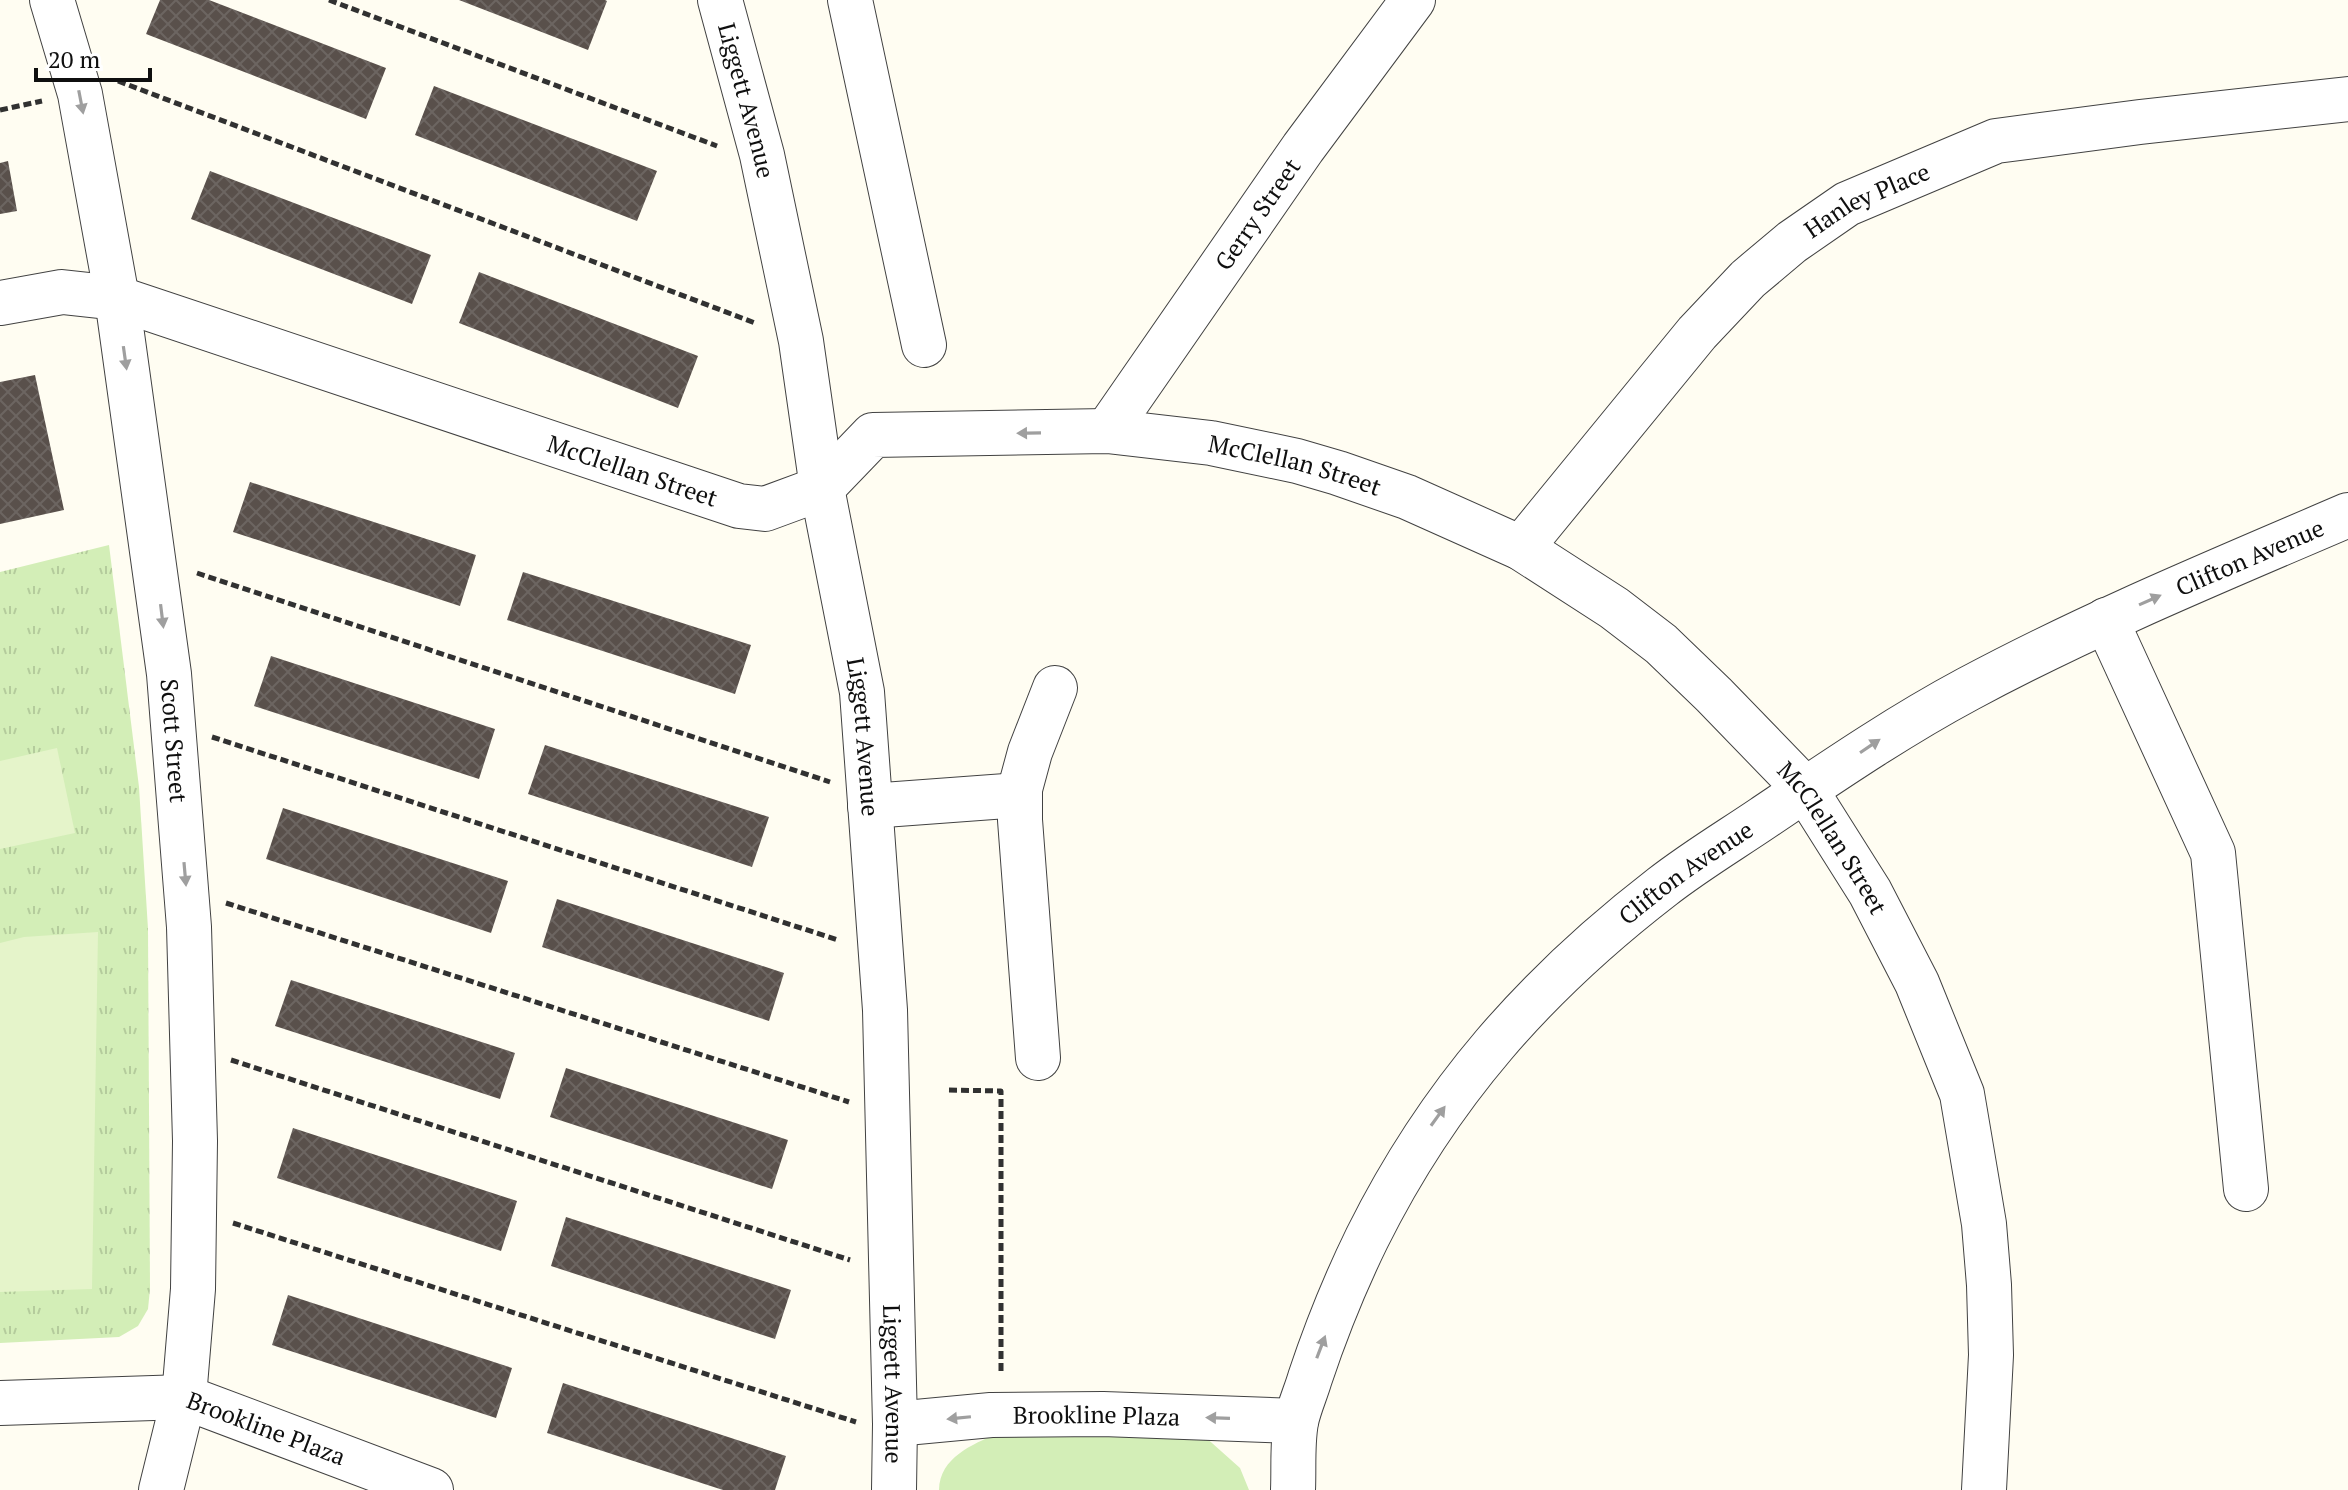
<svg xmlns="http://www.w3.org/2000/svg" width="2348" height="1490" font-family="'PT Serif',serif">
	<defs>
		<pattern id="park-tufts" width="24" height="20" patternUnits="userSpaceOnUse" patternTransform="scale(2)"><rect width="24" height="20" fill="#d3eeb7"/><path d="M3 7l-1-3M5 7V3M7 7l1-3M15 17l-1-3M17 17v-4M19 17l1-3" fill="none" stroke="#b4cb9c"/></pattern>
		<pattern id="building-cross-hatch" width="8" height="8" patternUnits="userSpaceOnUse" patternTransform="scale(2)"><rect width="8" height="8" fill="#59504b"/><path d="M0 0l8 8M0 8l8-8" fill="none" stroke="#6c6561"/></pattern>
	</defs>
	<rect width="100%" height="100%" fill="#fffdf2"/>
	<path fill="#d3eeb7" d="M998,1433L1203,1435L1240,1468L1249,1490H939C940,1457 972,1445 998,1433Z"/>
	<path fill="url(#park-tufts)" d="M109,545L139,787L148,929L150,1289L148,1309L138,1326L119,1337L0,1343V572Z"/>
	<path fill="#e5f4ca" d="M57,748L75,833L0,849V761Z
		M98,932L92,1289L0,1292V943L24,937Z"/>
	<path fill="url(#building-cross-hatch)" d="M160,0H209L386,68L366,119L146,34Z
		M459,0H605L607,1L588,50Z
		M434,86L657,171L637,221L415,135Z
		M8,161L17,211L0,214V163Z
		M210,171L431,255L412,304L191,219Z
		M479,272L698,356L678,408L459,323Z
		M35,375L64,510L0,524V382Z
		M250,482L476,555L460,606L233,532Z
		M523,572L751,645L735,694L507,620Z
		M271,656L495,729L479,779L254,706Z
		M545,745L769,817L752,867L528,794Z
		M283,808L508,881L491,933L266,859Z
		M557,899L784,973L769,1021L542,947Z
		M291,980L515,1053L500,1099L275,1026Z
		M566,1068L788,1140L772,1189L550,1117Z
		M293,1128L517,1201L501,1251L277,1178Z
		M566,1217L791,1290L775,1339L551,1266Z
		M288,1295L512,1368L496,1418L272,1345Z
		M563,1383L786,1456L775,1490H723L547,1433Z"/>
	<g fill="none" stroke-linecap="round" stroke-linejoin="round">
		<g stroke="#424242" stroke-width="46">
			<g id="minor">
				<path id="s1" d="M52,0L80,94L117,298L169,674L189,927L195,1141L193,1289L184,1397L161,1490"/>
				<path id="s2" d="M720,0L762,155L801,341L822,488L862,692L885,1010L895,1424L894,1490"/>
				<path d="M850,0L924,345"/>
				<path id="s3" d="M0,303L62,292L117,298L739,506L765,509L822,488L873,435L1107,431L1211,443L1297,461L1338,473L1407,497L1521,548L1614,608L1661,644L1714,695L1805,789L1870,892L1917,983L1962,1094L1984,1224L1989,1285L1991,1355L1984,1490"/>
				<path id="s4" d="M1107,431L1303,148L1413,0"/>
				<path id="s5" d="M1521,548L1697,333L1748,279L1792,242L1847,204L1996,141L2140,122L2348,99"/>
				<path d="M2106,620L2213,853L2246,1189"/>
				<path d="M870,806L1020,795"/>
				<path d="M1038,1058L1020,820V789L1030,752L1055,688"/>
				<path id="s6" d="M0,1403L184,1397L431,1490"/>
				<path id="s7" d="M895,1424L991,1415L1103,1414L1296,1421"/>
				<path id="s8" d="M1293,1490C1294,1468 1292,1444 1296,1422C1299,1407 1306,1392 1310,1378C1326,1330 1345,1283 1367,1238C1439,1093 1535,985 1662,887C1694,862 1729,841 1763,818C1830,773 1897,727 1968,689C2091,623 2220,570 2348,515"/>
			</g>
		</g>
		<path stroke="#313131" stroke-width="5" stroke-dasharray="8 4" stroke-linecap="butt" d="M329,0L717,146
			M118,81L755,323
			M0,110L42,101
			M197,573L830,782
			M212,737L838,940
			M226,903L849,1102
			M231,1060L850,1260
			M949,1090L1001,1091V1373
			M233,1223L856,1422"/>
		<use href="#minor" stroke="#fff" stroke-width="44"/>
	</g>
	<defs><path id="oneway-solid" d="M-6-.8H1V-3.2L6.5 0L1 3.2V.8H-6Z" transform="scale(2)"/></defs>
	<g fill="#9f9f9f">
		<use href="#oneway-solid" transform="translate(81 102) rotate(79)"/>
		<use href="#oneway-solid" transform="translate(125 358) rotate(82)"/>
		<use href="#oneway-solid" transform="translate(1029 433) rotate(179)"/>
		<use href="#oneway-solid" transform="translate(2150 600) rotate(-24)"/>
		<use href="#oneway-solid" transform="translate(162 616) rotate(83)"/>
		<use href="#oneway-solid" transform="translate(1870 746) rotate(-34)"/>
		<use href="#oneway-solid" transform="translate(185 874) rotate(85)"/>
		<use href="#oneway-solid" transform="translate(1438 1116) rotate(-54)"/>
		<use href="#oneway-solid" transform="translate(1321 1347) rotate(-69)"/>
		<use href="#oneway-solid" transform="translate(959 1418) rotate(174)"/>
		<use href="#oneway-solid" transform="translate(1218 1418) rotate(-178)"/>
	</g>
	<g text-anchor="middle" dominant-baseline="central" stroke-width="8" stroke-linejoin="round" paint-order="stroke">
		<g font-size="24" fill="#0f0f0f" stroke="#fff">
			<text stroke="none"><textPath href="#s2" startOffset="104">Liggett Avenue</textPath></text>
			<text stroke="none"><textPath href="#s5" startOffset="496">Hanley Place</textPath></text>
			<text stroke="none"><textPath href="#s4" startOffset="264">Gerry Street</textPath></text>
			<text stroke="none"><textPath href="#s3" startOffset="1360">McClellan Street</textPath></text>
			<text stroke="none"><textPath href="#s3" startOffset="662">McClellan Street</textPath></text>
			<text stroke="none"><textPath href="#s8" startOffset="1404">Clifton Avenue</textPath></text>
			<text stroke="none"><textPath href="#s2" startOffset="752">Liggett Avenue</textPath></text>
			<text stroke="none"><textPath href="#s1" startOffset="752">Scott Street</textPath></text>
			<text stroke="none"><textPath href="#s3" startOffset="2032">McClellan Street</textPath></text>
			<text stroke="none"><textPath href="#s8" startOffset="756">Clifton Avenue</textPath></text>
			<text stroke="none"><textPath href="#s2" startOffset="1400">Liggett Avenue</textPath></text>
			<text stroke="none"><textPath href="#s7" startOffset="202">Brookline Plaza</textPath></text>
			<text stroke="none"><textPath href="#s6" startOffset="272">Brookline Plaza</textPath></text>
		</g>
	</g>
	<path d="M36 68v12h114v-12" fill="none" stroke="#0f0f0f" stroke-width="4"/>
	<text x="48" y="68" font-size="24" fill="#0f0f0f" stroke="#ffffff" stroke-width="6" paint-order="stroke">20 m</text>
</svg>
